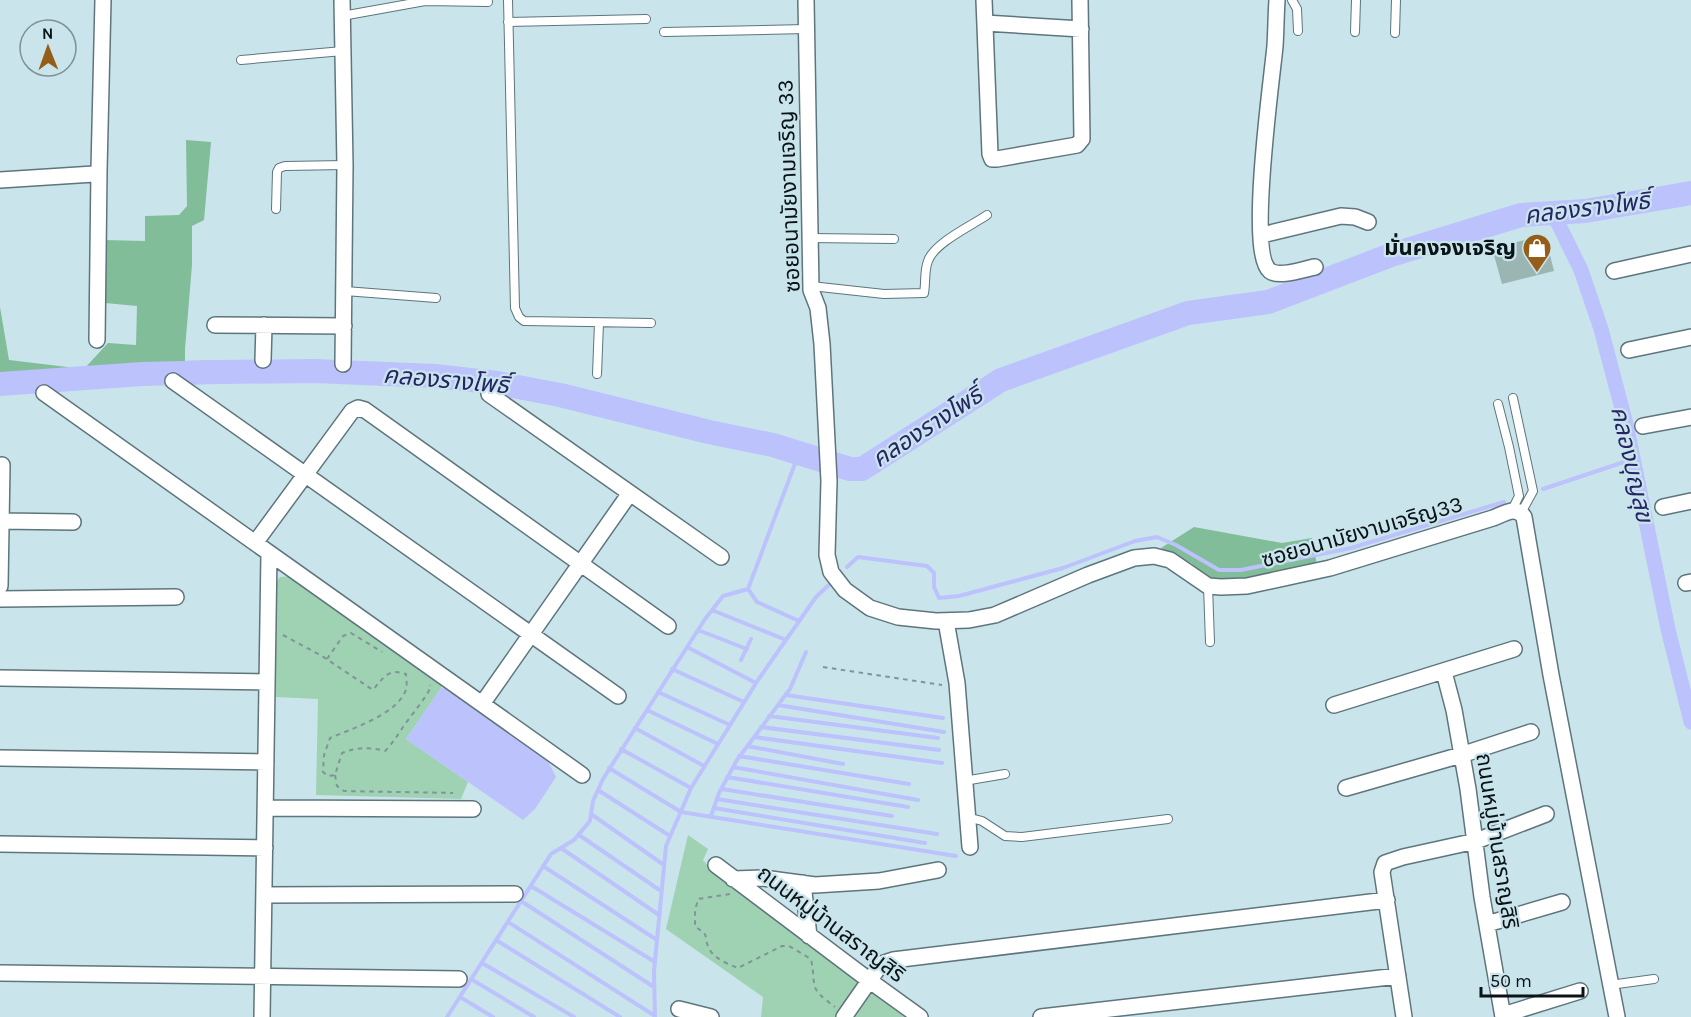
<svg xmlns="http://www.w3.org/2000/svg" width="1691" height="1017" font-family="Karla,'Noto Sans Thai',sans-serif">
	<rect width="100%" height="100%" fill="#cae4ec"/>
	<path fill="#9fd1b3" d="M294,576L442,684L441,688L406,739L468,782L461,799L316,795L318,699L276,697L273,587L280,577Z
		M688,835L708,849L703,860L708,866L850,972L870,992L905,1017H761L763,997L666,929Z"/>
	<path fill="#81bd99" d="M186,140L211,142L204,220L192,226V265L185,349V361L247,360L273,367L162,368L0,378V307L9,360L84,369L108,343L136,345L137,306L105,303L104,240L145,241V216L179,215L187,206Z
		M1194,527L1282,543L1312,538L1317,565L1243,580H1210L1191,563L1161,548Z"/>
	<path fill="#bbc2fc" d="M441,688L448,689L548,761L556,777L535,809L523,820L406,739Z"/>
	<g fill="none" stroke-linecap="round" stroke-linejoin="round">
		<path stroke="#bbc2fc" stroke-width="4" d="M1543,489L1633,459
			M847,567L858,557L927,566L934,573V587L939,598L959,596L1063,568L1135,541L1157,537L1176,545L1219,570H1241L1351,548L1504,502
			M748,589L757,602L799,621
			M712,610L786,640
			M698,630L747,649
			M687,647L756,683
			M741,660L751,639
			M672,669L744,702
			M658,692L730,725
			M786,695L943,718
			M778,705L944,732
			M647,710L718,744
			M769,716L938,738
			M761,727L939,750
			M635,728L704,766
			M754,737L942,763
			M747,746L843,764
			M621,749L691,788
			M739,756L909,784
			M733,767L918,800
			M609,768L681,812L956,856
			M727,777L908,807
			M722,789L892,816
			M598,790L670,836
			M717,799L937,834
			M714,808L925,843
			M591,814L664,865
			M711,816L719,793L737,760L790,689L806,652
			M579,835L661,891
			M561,848L659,915
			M543,866L657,940
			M531,886L655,962
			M521,901L654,987
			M508,922L655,1016
			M496,940L620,1017
			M482,963L574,1017
			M471,979L534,1017
			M460,997L493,1017
			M447,1017L551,854L574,840L590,821L593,801L603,779L705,619L723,596L748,589L799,453
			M655,1017L654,971L666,846L691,788L758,680L816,597L831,583"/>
		<path stroke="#bbc2fc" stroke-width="15" d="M1553,213L1581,270L1601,329L1626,424L1668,629L1691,722"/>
		<path stroke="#bbc2fc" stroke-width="24" d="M0,384L142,374L219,372L314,371L435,376L497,383L560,395L709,432L773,445L850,469H862L1001,380L1188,313L1268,302L1391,255L1521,215L1585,211L1691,193"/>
	</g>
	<path fill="#9bb5b2" d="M1545,235L1554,271L1502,284L1492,248Z"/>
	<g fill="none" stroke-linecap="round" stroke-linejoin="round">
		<g stroke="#5e757c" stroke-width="10">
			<path id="lane" d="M508,0L515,308L519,317L524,321L651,323
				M1292,0L1297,9L1298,31
				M342,16L425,1L488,2
				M508,22L646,19
				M664,32L806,29
				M1355,32L1356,0
				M1395,33L1396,0
				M241,60L343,51
				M276,209L277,172L279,168L285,166L345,165
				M810,238L894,239
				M811,286L884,294L924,293C926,282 924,271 928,261C934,243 971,226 987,215
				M345,291L436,298
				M597,374L599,323
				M1513,398L1533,491L1521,513
				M1498,404L1509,447L1519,496L1512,510
				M1208,586L1210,642
				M964,781L1005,774
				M967,817L982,821L1005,836L1022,837L1168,819
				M1610,985L1654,979"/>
		</g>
		<g stroke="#5e757c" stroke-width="18">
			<path id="street" d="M342,0L345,165L343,364
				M806,0L811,290L818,308L822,344L829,481L827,555L831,572L845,590L870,608L898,617L936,621L969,620L995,615L1088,575L1134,558L1154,556L1170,560L1208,586L1221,587L1247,586L1330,568L1493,518C1504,514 1516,505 1524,517L1551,675L1617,1017
				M984,0L990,154L992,159H997L1077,145L1082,139L1080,0
				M1277,0C1276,15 1276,30 1275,46C1272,79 1247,253 1270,271C1280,278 1303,269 1315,267
				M985,23L1081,29
				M0,180L94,174L99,170L103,0
				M1262,235L1341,216L1355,217L1368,222
				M1614,271L1691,254
				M215,325L344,326
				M97,340L99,170
				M1629,350L1691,337
				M263,360L264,325
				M173,381L618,696
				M44,393L582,775
				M489,394L721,557
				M1643,426L1691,417
				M1663,507L1691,501
				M2,521L73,522
				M255,543L352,411L358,408L365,410L668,626
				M1686,583L1691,582
				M0,586L2,465
				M0,599L176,597
				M946,621L957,683L970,847
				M1444,672L1454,710L1468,789L1482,897L1503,1017
				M0,678L267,682
				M482,704L630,493
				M1334,705L1514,649
				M0,758L266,762
				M1346,788L1461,755L1531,732
				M265,808L473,809
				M0,844L265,848
				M716,865L870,981L920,1017
				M733,879L763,878L815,885L879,881L938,870
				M803,883L809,936
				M264,895L515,894
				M1487,924L1562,902
				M0,973L459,979
				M679,1009L711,1017
				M1503,1015L1580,991
				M262,1017L269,553
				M844,1017L881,964L893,960L1387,900
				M1041,1017L1398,976
				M1404,1017L1382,872L1385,863L1403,857L1476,841L1546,814"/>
		</g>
		<path stroke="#809499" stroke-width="2" stroke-dasharray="4.5 4.5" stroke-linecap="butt" d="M283,635L322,656L373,690C384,677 388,668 406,674C406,680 408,687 405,692C395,715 351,729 330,738L324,755L323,772L328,776L335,775L342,753C357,747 369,747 385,751C392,744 397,736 403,727C412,714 423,702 431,687L430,685
			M327,659L343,636L351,633L382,652
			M823,667L942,685
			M335,775L337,786L344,791L453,793
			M730,894L698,899L695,911V927C712,936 702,937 710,950C715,959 728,964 738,968L782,946H789L811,959C817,989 807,986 835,1007"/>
		<use href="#lane" stroke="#fff" stroke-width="8"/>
		<use href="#street" stroke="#fff" stroke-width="15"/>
	</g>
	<defs>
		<g id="shop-pin" transform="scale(1.5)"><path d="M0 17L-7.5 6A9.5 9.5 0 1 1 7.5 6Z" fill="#955e18" stroke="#cae4ec"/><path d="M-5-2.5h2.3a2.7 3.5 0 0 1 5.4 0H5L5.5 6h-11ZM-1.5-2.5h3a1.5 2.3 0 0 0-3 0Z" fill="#fff"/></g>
	</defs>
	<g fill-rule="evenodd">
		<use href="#shop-pin" x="1537" y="248"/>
	</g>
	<g text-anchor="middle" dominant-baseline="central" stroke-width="4.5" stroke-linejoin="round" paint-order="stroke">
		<g font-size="22" fill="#0a1315" stroke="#cae4ec">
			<text transform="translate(789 186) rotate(-92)">ซอยอนามัยงามเจริญ 33</text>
			<text transform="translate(1362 532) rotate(-16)">ซอยอนามัยงามเจริญ33</text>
			<text transform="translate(1497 841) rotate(81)">ถนนหมู่บ้านสราญสิริ</text>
			<text transform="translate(831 924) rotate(37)">ถนนหมู่บ้านสราญสิริ</text>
		</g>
		<g font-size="22" font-weight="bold" fill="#0a1315" stroke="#cae4ec" text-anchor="end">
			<text x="1516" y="248">มั่นคงจงเจริญ</text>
		</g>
		<g font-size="24" font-style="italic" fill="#262465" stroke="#cae4ec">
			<text transform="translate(1587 208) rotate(-7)">คลองรางโพธิ์</text>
			<text transform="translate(446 380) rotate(5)">คลองรางโพธิ์</text>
			<text transform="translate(927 427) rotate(-33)">คลองรางโพธิ์</text>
			<text transform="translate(1632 464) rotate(77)">คลองบุญสุข</text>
		</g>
	</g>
	<g transform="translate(48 48) rotate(359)"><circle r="28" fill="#cae4ec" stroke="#7d9096" stroke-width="1.5"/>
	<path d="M0-4.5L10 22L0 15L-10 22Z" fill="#955e18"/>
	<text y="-9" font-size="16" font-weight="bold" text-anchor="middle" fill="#0a1315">N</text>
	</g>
	<path d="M1481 987v9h102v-9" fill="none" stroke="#0a1315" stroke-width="3"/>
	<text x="1490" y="987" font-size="18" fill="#0a1315" stroke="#cae4ec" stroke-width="4.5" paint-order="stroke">50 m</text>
</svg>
